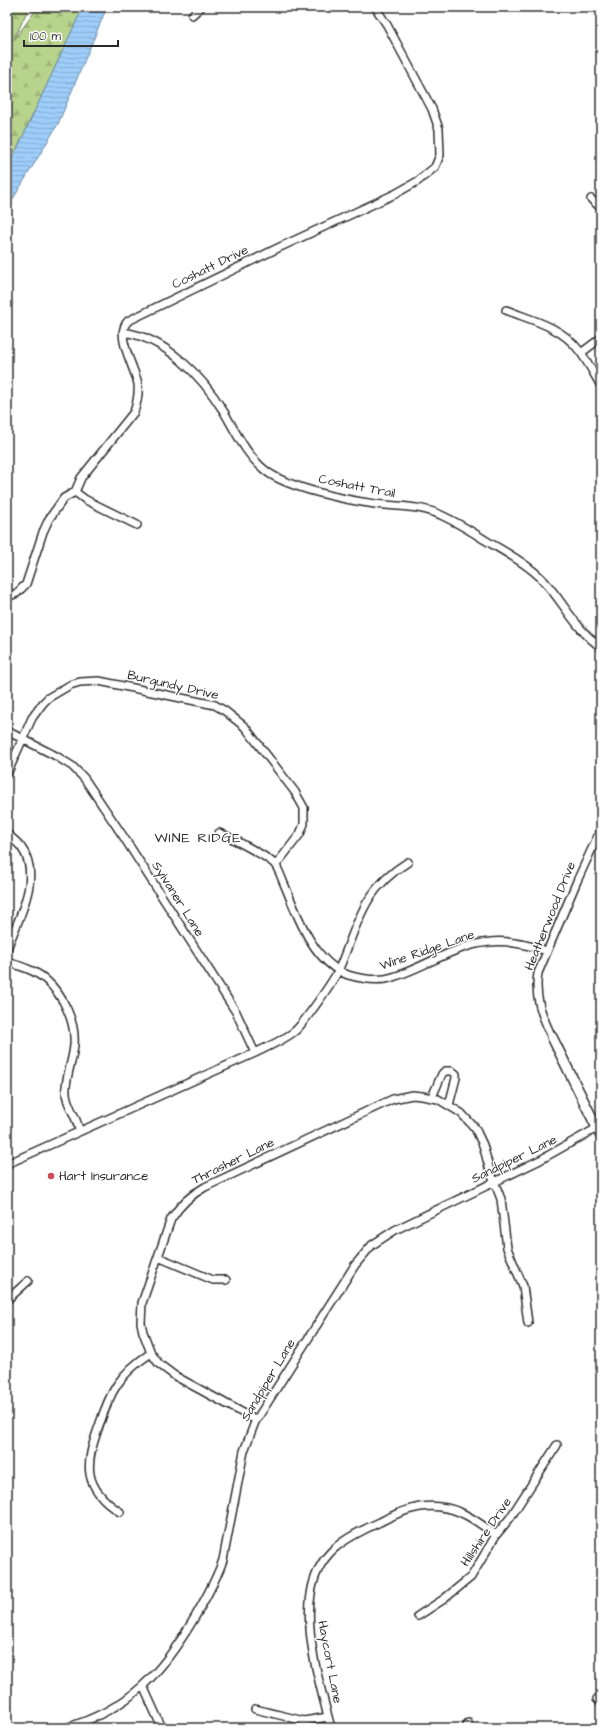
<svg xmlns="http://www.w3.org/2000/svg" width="608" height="1735" font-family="'Architects Daughter',sans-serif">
	<defs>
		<pattern id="forest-firs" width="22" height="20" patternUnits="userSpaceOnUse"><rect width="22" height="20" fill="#b8d48c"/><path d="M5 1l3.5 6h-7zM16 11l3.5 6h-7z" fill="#9eb679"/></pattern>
		<pattern id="water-rules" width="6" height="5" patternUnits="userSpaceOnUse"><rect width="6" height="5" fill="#9dcdf9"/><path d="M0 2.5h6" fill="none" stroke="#87b0d6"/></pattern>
	</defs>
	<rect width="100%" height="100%" fill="#fff"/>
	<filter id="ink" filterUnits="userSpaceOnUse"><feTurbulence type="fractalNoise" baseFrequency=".025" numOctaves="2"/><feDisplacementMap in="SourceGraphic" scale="8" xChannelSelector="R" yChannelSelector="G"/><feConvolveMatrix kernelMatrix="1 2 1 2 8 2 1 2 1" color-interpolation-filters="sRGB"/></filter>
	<g filter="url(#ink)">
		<path fill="url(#forest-firs)" stroke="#72805c" d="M7,7H29L14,40L38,7H83L17,149L7,163Z"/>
		<path fill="url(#water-rules)" stroke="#6f8ca7" d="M83,7H107L58,124L7,209V163L17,149Z"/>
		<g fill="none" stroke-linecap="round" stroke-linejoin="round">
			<g stroke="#2b2b2b" stroke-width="10">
				<path id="minor" d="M192,15L201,7
					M591,199L601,208
					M506,310C531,320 560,326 578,349C587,360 594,374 601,386
					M123,332C166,338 202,376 224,412C237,434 246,455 266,471C288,488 346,500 375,504C398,507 421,505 443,516C458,523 471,531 485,540C505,552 528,564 544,581C564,603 576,630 601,647
					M581,353L601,338
					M75,492L86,500L137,525
					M7,597L17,593L26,584L43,532L49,519L64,498L75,492L81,478L134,412C137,403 139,395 138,384C135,368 114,335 128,321L278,248L395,194L418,181L435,167L440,155L439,129L432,109L387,25L375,7
					M7,731L56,756L72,766L84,778L123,836L236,1012L255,1053
					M7,774L32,718L43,703L48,698L70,685L80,682L99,681L215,705L225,711L245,727L295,792L304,808V824L300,834L276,865
					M219,833C230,837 271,858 276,866C280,872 282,880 285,886C298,917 313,962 348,975C362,979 379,982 393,977C426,967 454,945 490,942C508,940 529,945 547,951
					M7,834C12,838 17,842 21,847C43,876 18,919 7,949
					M7,962C20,966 35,970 46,980C63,995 76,1022 74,1045C73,1059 67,1073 66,1087C64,1103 78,1117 79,1131
					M552,1037C542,1016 534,997 538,973L577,881L601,829
					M432,1097L442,1074L445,1071H452L456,1074V1078L449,1105
					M7,1164L255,1053C269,1046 284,1040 295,1031C304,1023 334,980 339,969C358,924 362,890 408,862
					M158,1257L213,1280H226
					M7,1300L28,1281
					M256,1420L175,1376L159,1364L151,1353L143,1332L141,1323L142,1303L171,1219C180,1205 190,1195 205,1187L393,1099L412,1095L422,1096L438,1099L461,1113L475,1128L483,1145L490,1171L501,1199L507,1248L523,1286L528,1323
					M120,1512C82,1487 85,1465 99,1426C110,1392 119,1374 151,1353
					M418,1616L444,1599L471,1577L496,1535L510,1518L557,1445
					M143,1686L162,1728
					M597,1699L601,1703
					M255,1709L304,1721L328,1717
					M65,1728C130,1709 162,1673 195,1617C206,1598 216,1580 223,1560L244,1451L255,1422L355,1265L372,1245L395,1230L540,1160L597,1128
					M331,1728C321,1689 304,1634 311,1594C317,1552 345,1538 380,1522C399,1512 418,1504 440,1507C462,1509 479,1523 496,1535
					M466,1728L468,1723"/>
			</g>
			<g stroke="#2b2b2b" stroke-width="12">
				<path id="tertiary" d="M552,1037L601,1136"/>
			</g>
			<use href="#minor" stroke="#fff" stroke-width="7"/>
			<use href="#tertiary" stroke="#fff" stroke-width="9"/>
		</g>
	</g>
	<circle fill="#d1495b" stroke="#fff" stroke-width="1.5" cx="51" cy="1176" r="4"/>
	<g text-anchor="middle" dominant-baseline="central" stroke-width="3" stroke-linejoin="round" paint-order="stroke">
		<g font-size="13" fill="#2b2b2b" stroke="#fff">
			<text transform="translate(210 267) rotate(-26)">Coshatt Drive</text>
			<text transform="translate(357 486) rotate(11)">Coshatt Trail</text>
			<text transform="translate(173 685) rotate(13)">Burgundy Drive</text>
			<text transform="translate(178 899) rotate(58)">Sylvaner Lane</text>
			<text transform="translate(550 916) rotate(-68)">Heatherwood Drive</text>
			<text transform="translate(427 950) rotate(-19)">Wine Ridge Lane</text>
			<text transform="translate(514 1159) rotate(-26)">Sandpiper Lane</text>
			<text transform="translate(233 1161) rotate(-26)">Thrasher Lane</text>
			<text transform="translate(268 1380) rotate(-59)">Sandpiper Lane</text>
			<text transform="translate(486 1532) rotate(-56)">Hillshire Drive</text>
			<text transform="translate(330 1662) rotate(79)">Haycort Lane</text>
		</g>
		<g font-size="13" fill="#2b2b2b" stroke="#fff" text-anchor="start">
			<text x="59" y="1176">Hart Insurance</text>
		</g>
		<g font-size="14" letter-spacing="1" fill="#2b2b2b" stroke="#fff">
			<text x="198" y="838">WINE RIDGE</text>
		</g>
	</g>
	<rect width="608" height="1735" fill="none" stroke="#fff" stroke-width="24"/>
	<rect x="12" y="12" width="584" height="1711" fill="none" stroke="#2b2b2b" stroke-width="1.5" filter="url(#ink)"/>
	<path d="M24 40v6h94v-6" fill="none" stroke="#2b2b2b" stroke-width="2"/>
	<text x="30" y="40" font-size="12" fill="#2b2b2b" stroke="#ffffff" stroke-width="3" paint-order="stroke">100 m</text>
</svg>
